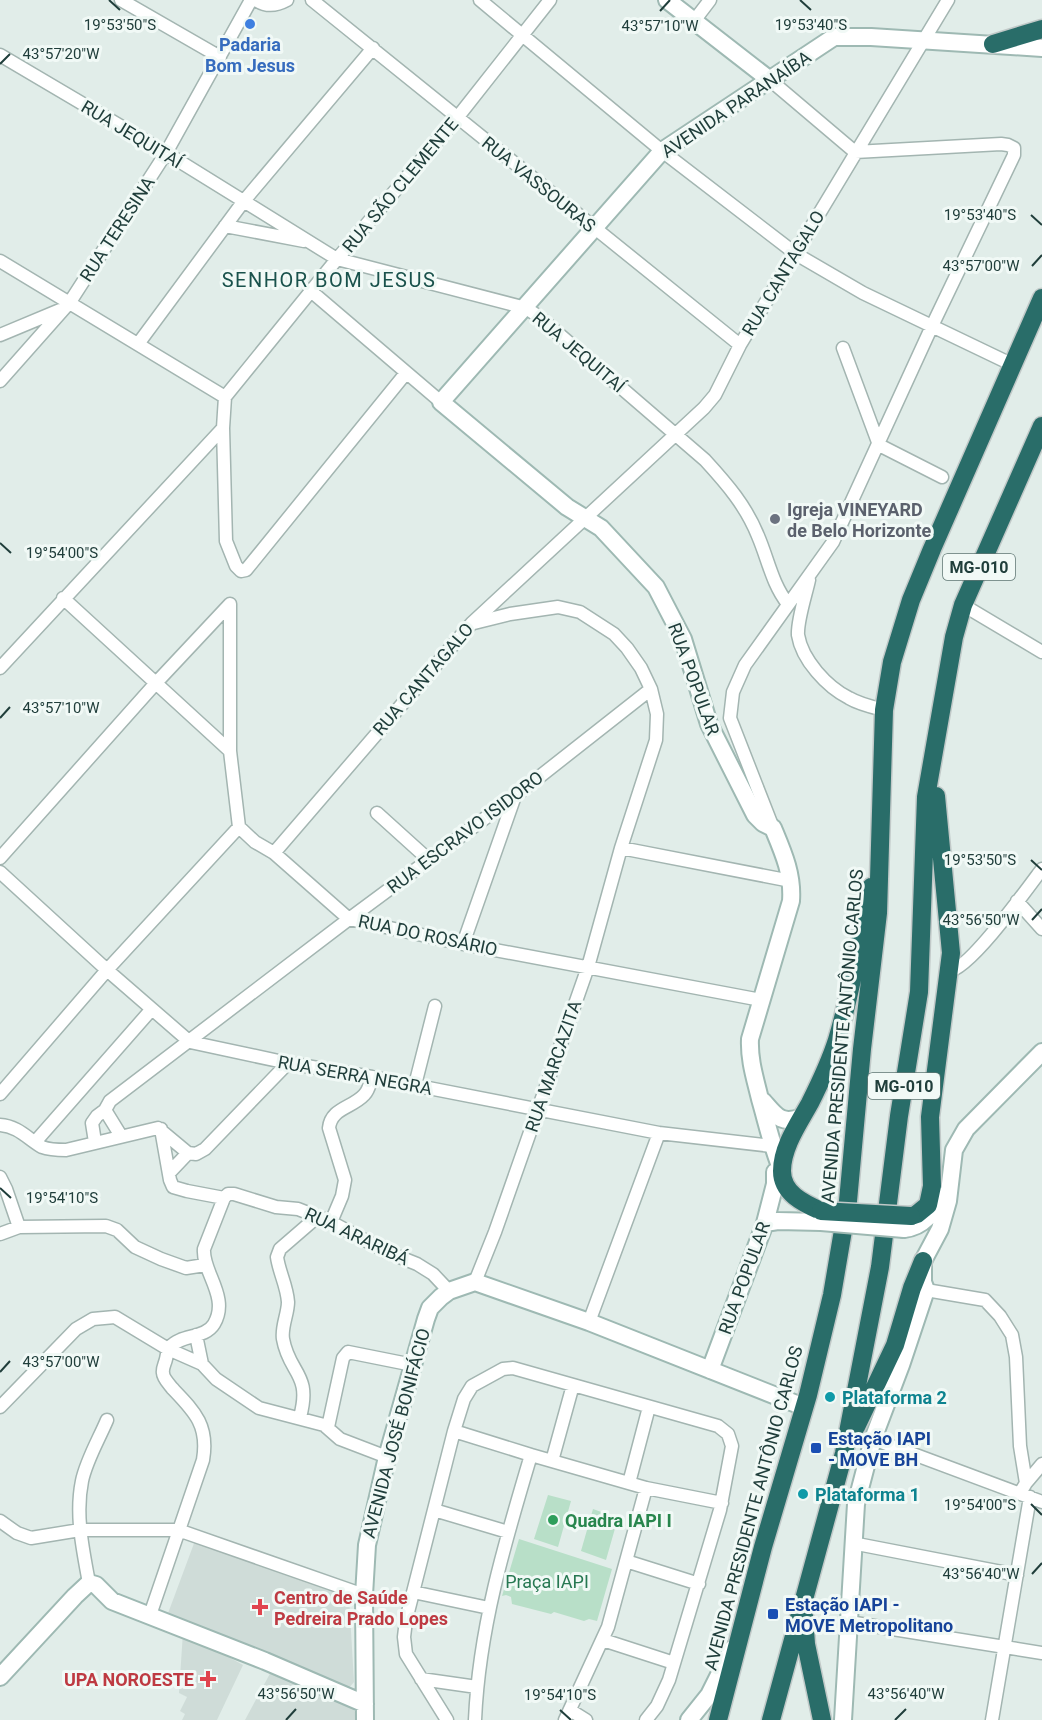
<svg xmlns="http://www.w3.org/2000/svg" width="1042" height="1720" font-family="Roboto,sans-serif">
	<rect width="100%" height="100%" fill="#e1ede9"/>
	<path fill="#cfdcd8" d="M196,1538L349,1597L354,1682L348,1689L167,1616Z
		M183,1632L243,1665L217,1720H182L185,1714L180,1711L187,1697L179,1693Z
		M273,1668L352,1708L356,1713V1720H245Z"/>
	<path fill="#b8dfc8" d="M548,1495L571,1501L558,1547L534,1539Z
		M593,1509L618,1518L606,1560L581,1551Z
		M519,1539L612,1569L597,1621L589,1619L584,1621L554,1612L551,1614L512,1604L511,1597L506,1595L502,1596Z"/>
	<g fill="none" stroke-linecap="round" stroke-linejoin="round">
		<g stroke="#a3b5b1" stroke-width="15">
			<path id="street" d="M121,0L220,57
				M256,0C266,7 276,6 287,0
				M312,0L740,345
				M480,0L662,151L796,254L863,293L1011,364
				M694,21L710,0
				M0,55L166,153L337,259L526,308L538,316L705,460C727,484 746,506 758,536C768,559 772,584 788,604
				M770,80L855,152L1001,144L1008,145L1014,148V155L932,326L833,542L745,665L733,692L730,718L773,828
				M225,226L304,241
				M0,261L225,397
				M312,292L441,402
				M0,335L60,310
				M138,344L243,202L373,48
				M843,348L879,445L942,477
				M406,373L246,570L241,571L236,566L226,541L223,428L225,397L337,259L457,118L550,0
				M0,381L70,302L166,153L251,0
				M809,580C806,594 797,621 798,635C802,660 827,687 849,698C859,704 872,707 884,710
				M63,598L230,751
				M230,604V751L239,827L255,842L274,853L349,919L463,944L761,1000
				M963,605L1042,652
				M474,623L510,614L558,607L580,612L614,634L627,648L641,668L651,689L657,714L656,740L621,848L588,967L495,1232L475,1282
				M0,668L223,428
				M377,813L429,860
				M621,848L791,881
				M274,853L472,623L704,408L715,395L740,345L948,0
				M0,858L155,684L230,604
				M0,872L107,970L190,1042L288,1063L372,1077L659,1133L772,1146
				M1017,901L1042,929
				M463,944L515,796
				M949,971C969,970 1027,889 1042,869
				M415,1085L435,1006
				M0,1094L107,970L239,827
				M0,1125C18,1126 28,1139 42,1147C50,1150 58,1150 66,1150L158,1128L188,1153
				M161,1129L170,1180L173,1187L187,1191L224,1198L228,1194H234L276,1207L298,1209L331,1222L387,1252L417,1264L433,1274L449,1291
				M121,1136L105,1110L110,1101L349,919L515,796L651,689
				M36,1141L151,1010
				M95,1142L92,1123L97,1116L105,1110
				M169,1173L188,1153L196,1154L205,1149L288,1063
				M0,1177L6,1189L19,1227
				M331,1222L342,1196L345,1180L329,1128C331,1108 352,1108 364,1095C369,1090 370,1083 372,1077
				M0,1234L19,1227L106,1226L117,1230L135,1247L161,1259L186,1268L205,1265
				M926,1290L985,1300L1000,1316L1012,1335L1016,1357L1020,1446L1026,1483L1020,1493
				M589,1322L659,1133
				M196,1335L202,1364
				M0,1407L76,1329L93,1319L115,1317L168,1349L202,1364L216,1379L259,1408L324,1425L340,1439L387,1457
				M300,1417C312,1373 289,1374 283,1339C281,1327 288,1314 288,1302C287,1286 279,1272 277,1257L280,1249L317,1217
				M328,1427L343,1358L348,1352L413,1365
				M454,1431L531,1455
				M873,1439L1042,1502
				M552,1461L573,1385
				M629,1483L649,1407
				M1026,1483L1042,1464
				M646,1488L722,1503
				M434,1510L508,1532
				M0,1521L17,1533L31,1538L80,1530H178L364,1595
				M852,1543L1017,1575
				M626,1561L699,1584
				M89,1583C83,1550 75,1515 82,1481C86,1461 99,1439 107,1420
				M413,1592L489,1608
				M150,1615L203,1460C209,1425 194,1411 172,1388C169,1384 163,1378 163,1373C162,1368 165,1364 166,1359C167,1355 167,1350 170,1347C181,1334 205,1339 214,1324C230,1297 202,1272 204,1249L224,1198
				M849,1622L1042,1653
				M603,1640L674,1663
				M421,1679L477,1687
				M570,1710L586,1720
				M447,1720L406,1654L404,1637L406,1620L454,1431L464,1399L472,1386L503,1369L513,1368L718,1426L728,1434L732,1446L720,1510L669,1680L657,1706L646,1720
				M475,1720C479,1628 505,1542 531,1455L646,1488L608,1627L565,1720
				M992,1720L1030,1497"/>
		</g>
		<g stroke="#9eb9b3" stroke-width="20">
			<path id="secondary" d="M667,0L770,80
				M763,1101C776,1116 781,1125 802,1117
				M775,1184L782,1171C772,1147 767,1123 760,1099C755,1078 749,1060 750,1039L791,901C793,874 783,852 773,828L763,823L755,815L709,724L683,639L656,587L601,528L567,507L441,402L662,151L834,37H871L1042,48
				M765,1223L778,1221L821,1222
				M904,1229C922,1227 936,1213 938,1195
				M710,1370L765,1223L775,1184V1172
				M0,1677L75,1596L89,1583L96,1585L112,1601L265,1661L365,1704
				M365,1720L364,1595L367,1545L387,1457L426,1319L430,1308L441,1297L449,1291L475,1282L589,1322L804,1407
				M689,1720L709,1695L732,1649
				M843,1720L856,1504L873,1439L901,1365L926,1290L923,1282V1261L940,1229L948,1201L954,1150L966,1129L1042,1052"/>
		</g>
		<g stroke="#c1c9c8" stroke-width="21">
			<path id="highway" d="M993,44L1042,29
				M821,1211C803,1203 782,1193 782,1171C782,1147 799,1123 810,1103C820,1083 830,1062 837,1040C852,990 860,938 871,887
				M911,1216L917,1214L928,1205L932,1186L930,1117L951,953L936,796
				M856,1427L895,1345L912,1288L923,1261
				M804,1616L806,1644L822,1720
				M718,1720L763,1547L808,1395L832,1295L848,1201L862,1049L878,913L884,710L892,662L911,600L932,549L1042,298
				M771,1720L844,1453L880,1267L899,1116L919,992L926,797L954,637L963,605L1042,426"/>
		</g>
		<use href="#street" stroke="#fff" stroke-width="12"/>
		<use href="#secondary" stroke="#fff" stroke-width="16"/>
		<use href="#highway" stroke="#296d69" stroke-width="18"/>
		<g stroke="#9eb9b3" stroke-width="20" stroke-linecap="butt">
			<path id="secondary-bridge" d="M821,1222L904,1229"/>
		</g>
		<g stroke="#c1c9c8" stroke-width="21" stroke-linecap="butt">
			<path id="highway-bridge" d="M821,1211L911,1216"/>
		</g>
		<use href="#secondary-bridge" stroke="#fff" stroke-width="16"/>
		<use href="#highway-bridge" stroke="#296d69" stroke-width="18"/>
	</g>
	<path fill="none" stroke="#203e3b" stroke-width="2" d="M109,0L120,10M800,0L811,10M660,11L670,0M0,64L10,54M1031,215L1042,225M1032,266L1042,255M0,543L11,553M0,718L10,707M1031,860L1042,870M1032,920L1042,909M0,1188L11,1198M0,1372L10,1361M1031,1504L1042,1515M1032,1574L1042,1563M560,1710L571,1720M286,1720L296,1709M895,1720L906,1709"/>
	<circle fill="#3f7fe0" stroke="#f1f9f6" stroke-width="2" cx="250" cy="24" r="6"/>
	<circle fill="#6b7280" stroke="#f1f9f6" stroke-width="2" cx="775" cy="519" r="6"/>
	<g fill="#0f9aa8" stroke="#f1f9f6" stroke-width="2">
		<circle cx="830" cy="1397" r="6"/>
		<circle cx="803" cy="1494" r="6"/>
	</g>
	<g fill="#1a4fb4" stroke="#f1f9f6" stroke-width="2">
		<rect x="810" y="1442" width="12" height="12" rx="3"/>
		<rect x="767" y="1608" width="12" height="12" rx="3"/>
	</g>
	<circle fill="#2e9e5b" stroke="#f1f9f6" stroke-width="2" cx="553" cy="1520" r="6"/>
	<g fill="#e0444e" stroke="#f1f9f6" stroke-width="2">
		<path d="M257 1598h6v6h6v6h-6v6h-6v-6h-6v-6h6z"/>
		<path d="M205 1670h6v6h6v6h-6v6h-6v-6h-6v-6h6z"/>
	</g>
	<g text-anchor="middle" dominant-baseline="central" stroke-width="6" stroke-linejoin="round" paint-order="stroke">
		<g fill="#f1f9f6" stroke="#5f7673" stroke-width="1.5">
			<rect x="943" y="554" width="72" height="26" rx="4.5"/>
			<rect x="868" y="1073" width="72" height="26" rx="4.5"/>
		</g>
		<g font-size="16" font-weight="bold" fill="#203e3b">
			<text x="979" y="567">MG-010</text>
			<text x="904" y="1086">MG-010</text>
		</g>
		<g font-size="18" font-weight="bold" fill="#366cbe" stroke="#f1f9f6">
			<text x="250" y="44">Padaria<tspan x="250" dy="21">Bom Jesus</tspan></text>
		</g>
		<g font-size="18" fill="#203e3b" stroke="#f1f9f6">
			<text transform="translate(736 104) rotate(-34)">AVENIDA PARANAÍBA</text>
			<text transform="translate(132 134) rotate(31)">RUA JEQUITAÍ</text>
			<text transform="translate(539 184) rotate(39)">RUA VASSOURAS</text>
			<text transform="translate(400 185) rotate(-50)">RUA SÃO CLEMENTE</text>
			<text transform="translate(117 229) rotate(-57)">RUA TERESINA</text>
			<text transform="translate(783 273) rotate(-59)">RUA CANTAGALO</text>
			<text transform="translate(579 352) rotate(40)">RUA JEQUITAÍ</text>
			<text transform="translate(423 679) rotate(-49)">RUA CANTAGALO</text>
			<text transform="translate(694 679) rotate(70)">RUA POPULAR</text>
			<text transform="translate(465 832) rotate(-37)">RUA ESCRAVO ISIDORO</text>
			<text transform="translate(428 935) rotate(12)">RUA DO ROSÁRIO</text>
			<text transform="translate(842 1036) rotate(-85)">AVENIDA PRESIDENTE ANTÔNIO CARLOS</text>
			<text transform="translate(553 1066) rotate(-71)">RUA MARCAZITA</text>
			<text transform="translate(355 1075) rotate(10)">RUA SERRA NEGRA</text>
			<text transform="translate(357 1236) rotate(25)">RUA ARARIBÁ</text>
			<text transform="translate(744 1278) rotate(-70)">RUA POPULAR</text>
			<text transform="translate(396 1433) rotate(-75)">AVENIDA JOSÉ BONIFÁCIO</text>
			<text transform="translate(753 1508) rotate(-75)">AVENIDA PRESIDENTE ANTÔNIO CARLOS</text>
		</g>
		<g font-size="18" font-weight="bold" fill="#5b616d" stroke="#f1f9f6" text-anchor="start">
			<text x="787" y="509">Igreja VINEYARD<tspan x="787" dy="21">de Belo Horizonte</tspan></text>
		</g>
		<g font-size="18" font-weight="bold" fill="#0d838f" stroke="#f1f9f6" text-anchor="start">
			<text x="842" y="1397">Plataforma 2</text>
			<text x="815" y="1494">Plataforma 1</text>
		</g>
		<g font-size="18" font-weight="bold" fill="#164399" stroke="#f1f9f6" text-anchor="start">
			<text x="828" y="1438">Estação IAPI<tspan x="828" dy="21">- MOVE BH</tspan></text>
			<text x="785" y="1604">Estação IAPI -<tspan x="785" dy="21">MOVE Metropolitano</tspan></text>
		</g>
		<g font-size="18" font-weight="bold" fill="#27864d" stroke="#f1f9f6" text-anchor="start">
			<text x="565" y="1520">Quadra IAPI I</text>
		</g>
		<g font-size="18" fill="#277852" stroke="#f1f9f6">
			<text x="547" y="1581">Praça IAPI</text>
		</g>
		<g font-size="18" font-weight="bold" fill="#be3a42" stroke="#f1f9f6" text-anchor="start">
			<text x="274" y="1597">Centro de Saúde<tspan x="274" dy="21">Pedreira Prado Lopes</tspan></text>
			<text x="194" y="1679" text-anchor="end">UPA NOROESTE</text>
		</g>
		<g font-size="20" letter-spacing="1.5" fill="#1a524c" stroke="#f1f9f6">
			<text x="329" y="280">SENHOR BOM JESUS</text>
		</g>
	</g>
	<g font-size="15" text-anchor="middle" fill="#203e3b" stroke="#f1f9f6" stroke-width="6" stroke-linejoin="round" paint-order="stroke">
		<text x="120" y="30">19°53'50"S</text>
		<text x="811" y="30">19°53'40"S</text>
		<text x="660" y="31">43°57'10"W</text>
		<text x="61" y="59">43°57'20"W</text>
		<text x="980" y="220">19°53'40"S</text>
		<text x="981" y="271">43°57'00"W</text>
		<text x="62" y="558">19°54'00"S</text>
		<text x="61" y="713">43°57'10"W</text>
		<text x="980" y="865">19°53'50"S</text>
		<text x="981" y="925">43°56'50"W</text>
		<text x="62" y="1203">19°54'10"S</text>
		<text x="61" y="1367">43°57'00"W</text>
		<text x="980" y="1510">19°54'00"S</text>
		<text x="981" y="1579">43°56'40"W</text>
		<text x="296" y="1699">43°56'50"W</text>
		<text x="906" y="1699">43°56'40"W</text>
		<text x="560" y="1700">19°54'10"S</text>
	</g>
</svg>
